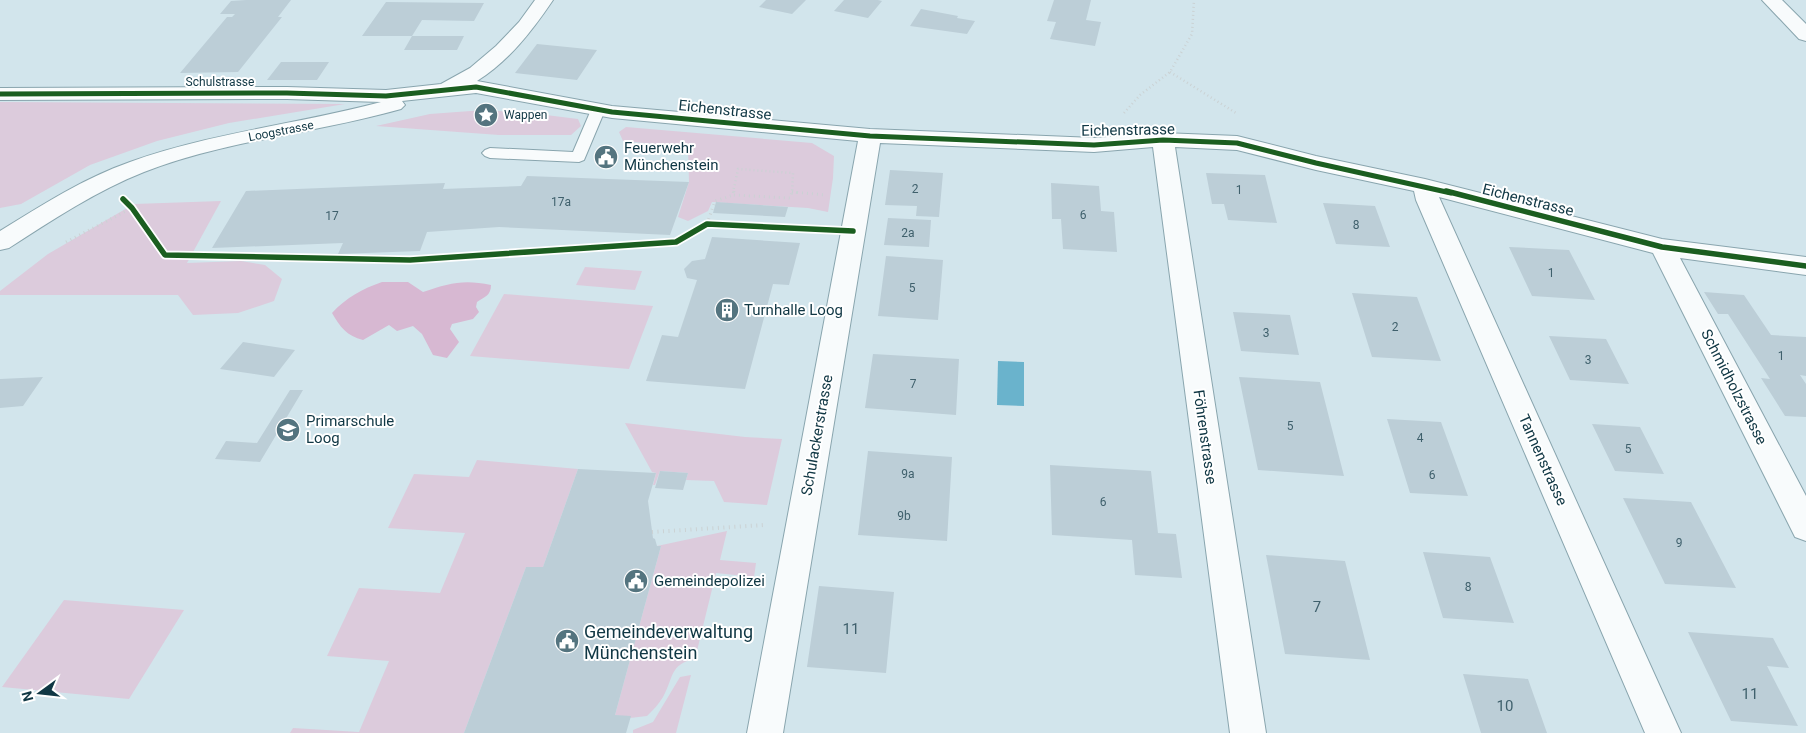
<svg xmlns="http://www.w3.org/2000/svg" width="1806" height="733" font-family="Roboto,sans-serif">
	<rect width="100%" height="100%" fill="#d2e5ec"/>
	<path fill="#dccbdc" d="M0,102L345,104L229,123L157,141L90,165L21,204L0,208Z
		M484,110L530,113L578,119L581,126L571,135H499L376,126L430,114Z
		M626,127L812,143L834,156L833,178L828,212L808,208L712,202L708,211L688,221L678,217L689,182L688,147L623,141L619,132Z
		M221,201L187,263L241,261L265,265L282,279L274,301L238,313L193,315L178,295H0V291L48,254L134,204Z
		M585,267L642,271L635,290L576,285Z
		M504,294L653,306L629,369L470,356Z
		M625,423L745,437L782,439L767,505L724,502L714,481L686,480L688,473L660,471L655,485H653L656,473L652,472Z
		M477,460L578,469L543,567H526L464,733H290L293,728L359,732L389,661L327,656L359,588L440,593L465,533L388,528L414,474L469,477Z
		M727,531L720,560L756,563L754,577L716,573L695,659C669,664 674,678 663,697C659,704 653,710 647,716L630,718L615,715L661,546H657Z
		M64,600L184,610L129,699L2,687Z
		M691,675L676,733H633V730L653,722L680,677Z"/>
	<path fill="#d7b8d2" d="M382,282H408L423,292C449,283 464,279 491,285C491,296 484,297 477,302L476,307L479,312L473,319L452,324L450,329L459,342L447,358L433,355L422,334L413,326L397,331L389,325L363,340C347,336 340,327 332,313C347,297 362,289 382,282Z"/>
	<path fill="#6ab3cc" d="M998,361L1024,362V406L997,405Z"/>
	<path fill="#bcced7" d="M246,0H291L278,17H282L238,72L180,73L227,17H232L235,14H220L231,1Z
		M766,0H806L792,14L759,7Z
		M844,0H878L882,1L868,18L834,11Z
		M1054,0H1091L1086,20L1101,22L1095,46L1050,39L1056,22L1047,21Z
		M386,2L484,3L474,21L422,20L412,36H464L457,50H404L412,36H362Z
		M921,9L958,16L957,18L975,21L967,34L910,26Z
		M537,44L597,50L577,80L515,73Z
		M281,62H329L317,80H267Z
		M890,170L943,173L939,217L916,216L917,206L885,205Z
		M1206,173L1265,175L1277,223L1228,220L1224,204H1212Z
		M527,176L689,182L670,235L499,227L427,232L420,251L338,254L343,243L212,248L246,191L445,183L443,189L521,186Z
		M1051,183L1099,186L1101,211L1114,212L1117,252L1063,249L1061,219H1052Z
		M716,202L788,207L785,217L713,213Z
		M1323,203L1375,206L1390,247L1336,244Z
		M888,218L931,220L929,247L884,245Z
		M712,237L800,243L789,285L773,284L745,389L646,381L662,335L678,337L697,280L687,278L684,269L692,261L705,259Z
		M1509,247L1569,250L1595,300L1532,296Z
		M886,256L943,260L938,320L878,316Z
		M1704,292L1744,295L1771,335L1806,337V376L1800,375L1806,384V417L1785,416L1761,378L1770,379L1728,314H1718Z
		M1352,293L1417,297L1441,361L1372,357Z
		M1233,312L1290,315L1299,355L1241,351Z
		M1549,336L1606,339L1629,384L1570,380Z
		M243,342L295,350L274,377L220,369Z
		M873,354L959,359L956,415L865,408Z
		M43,377L23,406L0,408V379Z
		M1239,377L1320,382L1344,476L1258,470Z
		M290,390H303L260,462L215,459L226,441L257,443Z
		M1387,419L1441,422L1468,496L1410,493Z
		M1592,424L1640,427L1664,474L1615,471Z
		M868,451L952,457L947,541L858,535Z
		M1050,465L1151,471L1158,533L1176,534L1182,578L1135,575L1132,540L1052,535Z
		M578,469L656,473L648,501L653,538L655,539L657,546H661L615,715L631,716L626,733H464L526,567H543Z
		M660,471L688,473L683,490L655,488Z
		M1623,498L1691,502L1736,588L1665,584Z
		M1423,552L1490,557L1514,623L1443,618Z
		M1266,555L1345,561L1370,660L1285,654Z
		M819,586L894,592L886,673L807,667Z
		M1688,632L1773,638L1789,668L1767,666L1798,726L1731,721Z
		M1463,674L1528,679L1547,733H1481Z"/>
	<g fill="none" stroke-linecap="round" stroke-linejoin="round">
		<g stroke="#89a5ae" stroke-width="2">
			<path id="lane" d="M598,106L603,107L605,110L584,160L579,162L490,158L485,156L482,153L485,150L490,148L573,152L591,110L593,107Z"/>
		</g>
		<g stroke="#89a5ae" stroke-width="2">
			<path id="street" d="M535,0H553C532,31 509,61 477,81L612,106L870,129L1094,138L1163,133L1237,136L1316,156L1425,179L1662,239L1806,257V275L1680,258L1806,496V541L1795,537L1653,253L1439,197L1681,733H1645L1416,200L1414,191L1316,170L1237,150L1175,147L1266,733H1230L1153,147L1094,152L880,143L783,733H747L858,141L612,118L476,93L402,101L405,105L401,109C317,133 226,140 144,172C96,191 52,220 9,248L0,250V231C42,205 84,178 130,162C211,133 298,124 381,102L287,99L0,100V88L287,87L386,90L441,84L470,68L496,46L519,22Z
				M1762,0H1782L1806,24V41L1799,39Z"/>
		</g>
		<path stroke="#cbd2d4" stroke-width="2.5" stroke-dasharray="1 3" stroke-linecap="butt" d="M1170,72L1236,113
			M1124,113L1140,95L1170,72L1192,34L1194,0
			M792,192L799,193
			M733,193L738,169L793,173L792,192"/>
		<path stroke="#cbd2d4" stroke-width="3" stroke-dasharray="1 4" stroke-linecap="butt" d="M734,191L733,195L790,198L792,192
			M792,192L826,195
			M128,204L165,255L410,260L676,242L707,224L820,229
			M707,224L715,201L733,195
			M66,242L132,208"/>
		<path stroke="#cbd2d4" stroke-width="4" stroke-dasharray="1 4.5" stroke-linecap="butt" d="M652,532L764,525"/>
		<use href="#lane" fill="#f8fbfc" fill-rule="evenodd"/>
		<use href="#street" fill="#f8fbfc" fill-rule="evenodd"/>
		<g stroke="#fff" stroke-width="8">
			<path id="cycleway-far1" d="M0,94L287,93L386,96L476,87L612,112L870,136L1094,145L1163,140L1237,143L1316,163L1451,193"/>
		</g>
		<g stroke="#fff" stroke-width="9">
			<path id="cycleway" d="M1446,191L1662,247L1806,266
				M123,199L132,208L165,255L410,260L676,242L707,224L853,231"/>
		</g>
		<use href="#cycleway-far1" stroke="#1b5e20" stroke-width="5"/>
		<use href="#cycleway" stroke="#1b5e20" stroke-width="5.5"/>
	</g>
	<defs>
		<g id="sight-disc" transform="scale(1.25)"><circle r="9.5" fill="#54747f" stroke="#fff"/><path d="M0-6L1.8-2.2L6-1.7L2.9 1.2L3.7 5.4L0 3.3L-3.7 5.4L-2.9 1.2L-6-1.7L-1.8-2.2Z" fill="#fff"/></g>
		<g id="civic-disc" transform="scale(1.25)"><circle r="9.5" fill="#54747f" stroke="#fff"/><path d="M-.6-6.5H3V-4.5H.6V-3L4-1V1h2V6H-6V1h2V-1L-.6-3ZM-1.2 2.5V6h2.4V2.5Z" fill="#fff"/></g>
		<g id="building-disc" transform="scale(1.25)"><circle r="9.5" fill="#54747f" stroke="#fff"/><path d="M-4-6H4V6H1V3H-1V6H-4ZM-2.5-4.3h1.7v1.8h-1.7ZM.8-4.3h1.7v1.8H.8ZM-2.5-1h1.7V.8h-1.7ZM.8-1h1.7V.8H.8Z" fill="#fff"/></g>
		<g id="school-disc" transform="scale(1.25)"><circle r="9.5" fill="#54747f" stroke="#fff"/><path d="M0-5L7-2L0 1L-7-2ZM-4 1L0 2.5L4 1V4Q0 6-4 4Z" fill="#fff"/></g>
	</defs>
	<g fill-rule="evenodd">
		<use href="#sight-disc" x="486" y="115"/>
		<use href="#civic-disc" x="606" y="157"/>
		<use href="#building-disc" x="727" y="310"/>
		<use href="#school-disc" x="288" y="430"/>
		<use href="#civic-disc" x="636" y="581"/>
		<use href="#civic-disc" x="567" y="641"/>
	</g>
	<g text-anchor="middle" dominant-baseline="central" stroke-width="4" stroke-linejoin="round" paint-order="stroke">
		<g font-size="12" fill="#103744" stroke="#fff">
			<text x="220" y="82">Schulstrasse</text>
			<text transform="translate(281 131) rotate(-11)">Loogstrasse</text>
		</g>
		<g font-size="12" fill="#103744" stroke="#fff" text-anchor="start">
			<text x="504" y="115">Wappen</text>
		</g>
		<g font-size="12" fill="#3f606c">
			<text x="915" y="189">2</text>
			<text x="1239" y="190">1</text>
			<text x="561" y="202">17a</text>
			<text x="1083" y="215">6</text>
			<text x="332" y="216">17</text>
			<text x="1356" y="225">8</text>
			<text x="908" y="233">2a</text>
			<text x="1551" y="273">1</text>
			<text x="912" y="288">5</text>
			<text x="1395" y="327">2</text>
			<text x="1266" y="333">3</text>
			<text x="1781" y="356">1</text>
			<text x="1588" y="360">3</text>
			<text x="913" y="384">7</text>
			<text x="1290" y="426">5</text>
			<text x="1420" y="438">4</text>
			<text x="1628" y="449">5</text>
			<text x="908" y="474">9a</text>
			<text x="1432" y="475">6</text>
			<text x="1103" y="502">6</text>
			<text x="904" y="516">9b</text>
			<text x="1679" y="543">9</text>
			<text x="1468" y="587">8</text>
		</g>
		<g font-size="15" fill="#103744" stroke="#fff">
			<text transform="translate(725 110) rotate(6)">Eichenstrasse</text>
			<text transform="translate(1128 130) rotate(-1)">Eichenstrasse</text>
			<text transform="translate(1528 200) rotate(14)">Eichenstrasse</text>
			<text transform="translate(1734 387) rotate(63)">Schmidholzstrasse</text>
			<text transform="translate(817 435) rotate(-80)">Schulackerstrasse</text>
			<text transform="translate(1205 437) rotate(82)">Föhrenstrasse</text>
			<text transform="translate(1543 460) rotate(66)">Tannenstrasse</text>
		</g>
		<g font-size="15" fill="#103744" stroke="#fff" text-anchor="start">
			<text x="624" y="148">Feuerwehr<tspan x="624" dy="17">Münchenstein</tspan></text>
			<text x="744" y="310">Turnhalle Loog</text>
			<text x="306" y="421">Primarschule<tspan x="306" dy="17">Loog</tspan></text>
			<text x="654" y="581">Gemeindepolizei</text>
		</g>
		<g font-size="15" fill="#3f606c">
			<text x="1317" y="607">7</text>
			<text x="851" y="629">11</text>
			<text x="1750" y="694">11</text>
			<text x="1505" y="706">10</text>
		</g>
		<g font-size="18" fill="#103744" stroke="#fff" text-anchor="start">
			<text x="584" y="631">Gemeindeverwaltung<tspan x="584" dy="21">Münchenstein</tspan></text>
		</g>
	</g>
	<g transform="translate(40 693) rotate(255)" stroke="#ffffff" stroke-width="4" paint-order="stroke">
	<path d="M0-4L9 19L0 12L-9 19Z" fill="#103744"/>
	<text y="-8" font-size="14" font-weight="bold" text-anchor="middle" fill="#103744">N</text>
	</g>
</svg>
